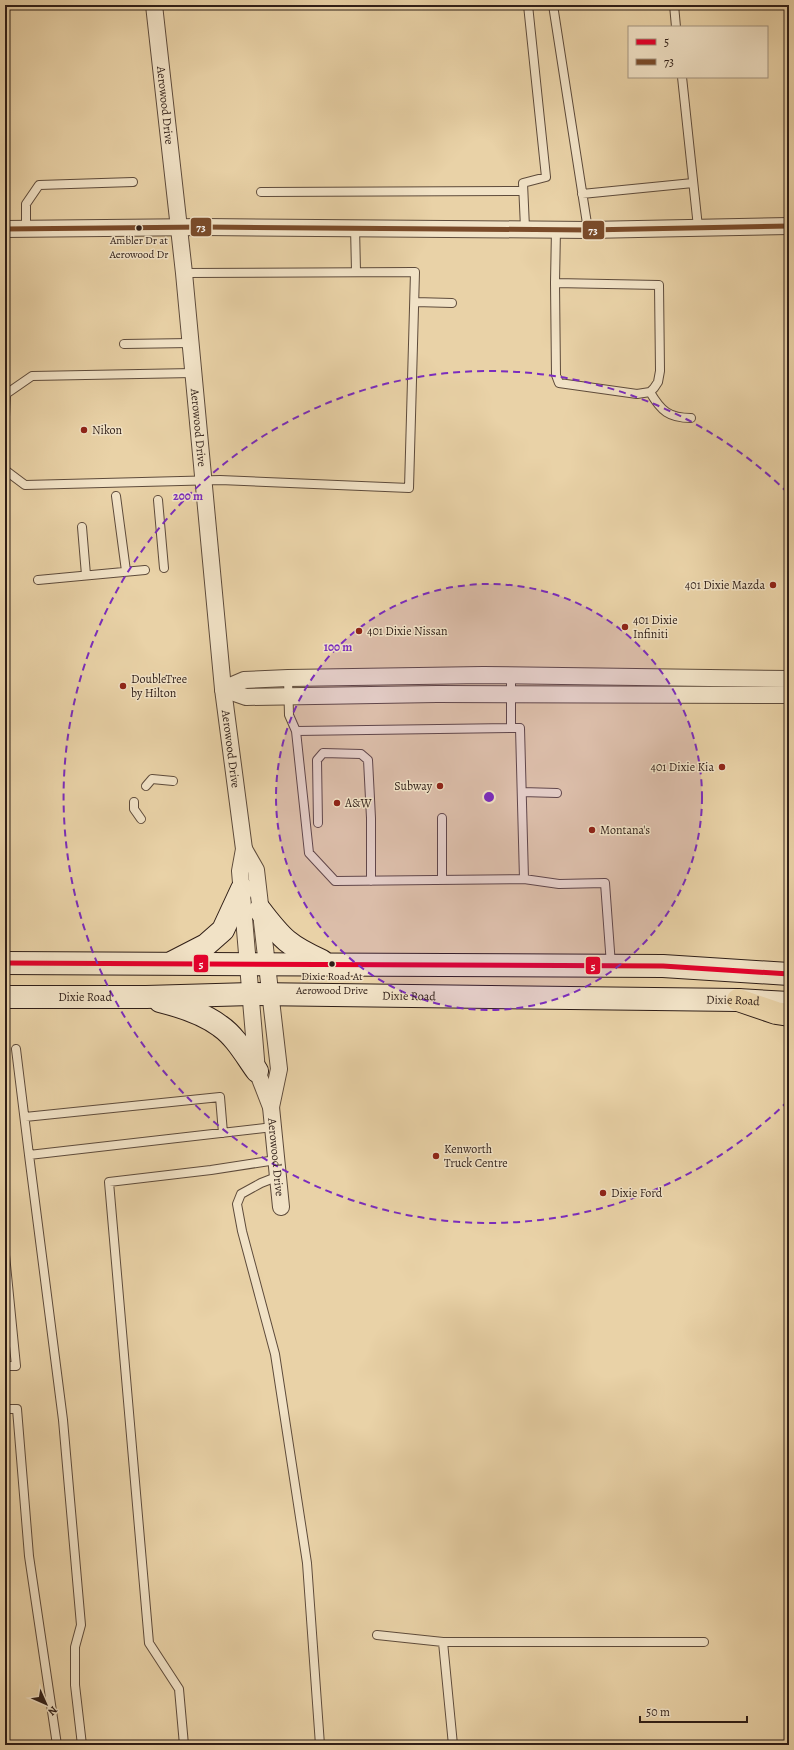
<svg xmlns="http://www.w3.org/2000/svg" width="794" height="1750" font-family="Alegreya,serif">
	<rect width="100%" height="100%" fill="#e9d2a7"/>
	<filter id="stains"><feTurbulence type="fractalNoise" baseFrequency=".005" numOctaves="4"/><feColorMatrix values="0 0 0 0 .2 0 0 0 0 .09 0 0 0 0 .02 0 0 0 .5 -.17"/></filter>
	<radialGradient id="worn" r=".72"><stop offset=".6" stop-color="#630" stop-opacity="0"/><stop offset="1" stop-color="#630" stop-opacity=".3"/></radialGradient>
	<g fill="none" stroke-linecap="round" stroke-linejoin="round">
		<g stroke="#5e4b3b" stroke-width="10">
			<path id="lane" d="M553,5L588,230
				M674,5L676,27
				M682,77L698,227
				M261,192L523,191
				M582,194L693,183
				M355,227L356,271
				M525,228L523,183L546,177L528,5
				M26,229V204L39,185L133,182
				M555,283L556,375L559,383L637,394L650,392L654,388L658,382L660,371L659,285L555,283L556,229
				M415,302L452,303
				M124,344L190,343
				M650,392C661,411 669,418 691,418
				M5,417L6,394L32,376L193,373
				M5,470L25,485L220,480L409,488L415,272L184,273
				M116,496L126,571
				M158,500L164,568
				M82,527L86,575
				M38,580L145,570
				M511,676V728H520L524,879
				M288,678L289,715L296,731L309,853L335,881L524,879L559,884L605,883L611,965
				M296,731L511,728
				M146,786L152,779L173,781
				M522,792L557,793
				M134,802V809L141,819
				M318,823L317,760L323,753L361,754L368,760L371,818V881
				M442,880V818
				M16,1049L29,1155
				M25,1117L220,1097L223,1133
				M279,1176L261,1183L241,1194L237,1204L242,1231L275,1354L307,1563L320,1745
				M5,1255L16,1366H5
				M5,1409H17L29,1556L57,1745
				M377,1635L443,1642L453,1745
				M443,1642H704
				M82,1745L75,1685V1647L81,1625L63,1420L29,1155L273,1127
				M184,1745L179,1689L149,1643L109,1182L211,1170L276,1160"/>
		</g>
		<g stroke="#5e4b3b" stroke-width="18">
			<g id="street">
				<path id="s1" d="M154,5L184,273L223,689L244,849L240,871L257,1071L271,1107L281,1207"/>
				<path d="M5,229L205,227L588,230L789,226"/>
				<path d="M223,689L244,680L288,678L483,675L789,679"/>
				<path d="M223,689L246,697L437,694L789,695"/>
				<path d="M244,849L256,870L279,1069L271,1107"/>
			</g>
		</g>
		<g stroke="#2f1e17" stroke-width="24">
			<g id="secondary">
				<path d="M260,910C282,939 289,946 322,961"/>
				<path d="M173,962L206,945L223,930L242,889"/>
				<path d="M5,963L663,966L789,974"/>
				<path id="s2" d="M5,997H146L251,994L738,1000L789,1003"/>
				<path d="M160,1001C180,1006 204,1014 220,1026C236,1037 246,1056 257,1071"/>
			</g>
		</g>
		<g stroke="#2f1e17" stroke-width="24">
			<path id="highway" d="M738,1000L776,1013L789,1015"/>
		</g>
		<use href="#lane" stroke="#f1e2c6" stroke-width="8"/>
		<use href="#street" stroke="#f1e2c6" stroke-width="16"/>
		<use href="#secondary" stroke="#f1e2c6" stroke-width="22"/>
		<use href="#highway" stroke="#e9d2a7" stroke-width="22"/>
		<g stroke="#f1e2c6" stroke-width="8">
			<path id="bus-1" d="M5,963L663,966L789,974"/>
		</g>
		<g stroke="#f1e2c6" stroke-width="8">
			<path id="bus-2" d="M5,229L205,227L588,230L789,226"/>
		</g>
		<use href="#bus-1" stroke="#e4002b" stroke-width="5"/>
		<use href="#bus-2" stroke="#7a4b2a" stroke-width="5"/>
	</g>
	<circle cx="489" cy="797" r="213" fill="#7b2cbf" fill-opacity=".12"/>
	<g fill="none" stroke="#7b2cbf" stroke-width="2" stroke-dasharray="7 5">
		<circle cx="489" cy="797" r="213"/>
		<path d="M788 1101A426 426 0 1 1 788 493"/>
	</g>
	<g fill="#2f1e17" stroke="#f1e2c6" stroke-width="1.5">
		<circle cx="139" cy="228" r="3.5"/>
		<circle cx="332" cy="964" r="3.5"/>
	</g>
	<g fill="#8f2418" stroke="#f1e2c6" stroke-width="1.5">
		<circle cx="84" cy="430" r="4"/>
		<circle cx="773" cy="585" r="4"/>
		<circle cx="625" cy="627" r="4"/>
		<circle cx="359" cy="631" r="4"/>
		<circle cx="123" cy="686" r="4"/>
		<circle cx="722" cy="767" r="4"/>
		<circle cx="440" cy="786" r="4"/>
		<circle cx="337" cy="803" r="4"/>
		<circle cx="592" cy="830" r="4"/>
		<circle cx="436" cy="1156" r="4"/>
		<circle cx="603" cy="1193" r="4"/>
	</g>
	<g text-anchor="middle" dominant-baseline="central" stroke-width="3" stroke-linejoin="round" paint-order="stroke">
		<g font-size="11" fill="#2f1e17" stroke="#f1e2c6">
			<text x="139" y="240">Ambler Dr at<tspan x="139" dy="14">Aerowood Dr</tspan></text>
			<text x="332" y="976">Dixie Road At<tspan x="332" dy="14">Aerowood Drive</tspan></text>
		</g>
		<g font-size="12" fill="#2f1e17" stroke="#f1e2c6">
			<text stroke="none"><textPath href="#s1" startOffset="101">Aerowood Drive</textPath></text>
			<text stroke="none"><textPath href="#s1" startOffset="425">Aerowood Drive</textPath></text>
			<text stroke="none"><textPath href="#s1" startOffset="748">Aerowood Drive</textPath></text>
			<text stroke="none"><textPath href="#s2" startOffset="404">Dixie Road</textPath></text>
			<text stroke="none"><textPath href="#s2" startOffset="80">Dixie Road</textPath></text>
			<text stroke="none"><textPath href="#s2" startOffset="728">Dixie Road</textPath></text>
			<text stroke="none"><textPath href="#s1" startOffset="1161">Aerowood Drive</textPath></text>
		</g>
		<g font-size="12" fill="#2f1e17" stroke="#f1e2c6" text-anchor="start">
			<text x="92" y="430">Nikon</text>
			<text x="765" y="585" text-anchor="end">401 Dixie Mazda</text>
			<text x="633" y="620">401 Dixie<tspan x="633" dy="14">Infiniti</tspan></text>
			<text x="367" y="631">401 Dixie Nissan</text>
			<text x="131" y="679">DoubleTree<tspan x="131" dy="14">by Hilton</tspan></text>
			<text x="714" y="767" text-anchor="end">401 Dixie Kia</text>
			<text x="432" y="786" text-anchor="end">Subway</text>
			<text x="345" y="803">A&amp;W</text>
			<text x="600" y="830">Montana's</text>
			<text x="444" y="1149">Kenworth<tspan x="444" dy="14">Truck Centre</tspan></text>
			<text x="611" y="1193">Dixie Ford</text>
		</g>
	</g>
	<circle cx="489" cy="797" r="6" fill="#7b2cbf" stroke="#f1e2c6" stroke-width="2"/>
	<g font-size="12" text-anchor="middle" font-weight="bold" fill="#7b2cbf" stroke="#f1e2c6" stroke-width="3" stroke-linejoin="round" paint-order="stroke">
		<text x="188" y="500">200 m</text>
		<text x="338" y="651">100 m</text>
	</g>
	<g stroke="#f1e2c6" stroke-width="1.5">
		<rect x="190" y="217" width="22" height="20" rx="4" fill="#7a4b2a"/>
		<rect x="582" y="220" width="23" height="20" rx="4" fill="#7a4b2a"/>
		<rect x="193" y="954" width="16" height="19" rx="4" fill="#e4002b"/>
		<rect x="585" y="956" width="16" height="19" rx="4" fill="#e4002b"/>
	</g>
	<g font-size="11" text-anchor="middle" font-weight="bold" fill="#fff">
		<text x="201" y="231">73</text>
		<text x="593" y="234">73</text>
		<text x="201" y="968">5</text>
		<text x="593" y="970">5</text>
	</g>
	<rect width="794" height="1750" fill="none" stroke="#e9d2a7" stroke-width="20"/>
	<rect x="6" y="6" width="782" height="1738" fill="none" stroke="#2f1e17" stroke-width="2"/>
	<rect x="10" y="10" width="774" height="1730" fill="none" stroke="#2f1e17"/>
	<rect x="628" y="26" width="140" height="52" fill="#f1e2c6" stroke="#a39480"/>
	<rect x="636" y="39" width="20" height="6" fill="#e4002b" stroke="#a39480"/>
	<text x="664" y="46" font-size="12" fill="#2f1e17">5</text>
	<rect x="636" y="59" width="20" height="6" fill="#7a4b2a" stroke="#a39480"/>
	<text x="664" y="66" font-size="12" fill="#2f1e17">73</text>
	<g transform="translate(46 1704) rotate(135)" stroke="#f1e2c6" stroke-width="3" paint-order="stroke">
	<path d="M0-3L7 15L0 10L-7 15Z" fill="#2f1e17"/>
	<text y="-6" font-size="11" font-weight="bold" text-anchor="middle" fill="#2f1e17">N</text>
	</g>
	<path d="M640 1716v6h107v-6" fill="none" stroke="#2f1e17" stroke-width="2"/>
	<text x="646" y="1716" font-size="12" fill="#2f1e17" stroke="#f1e2c6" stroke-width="3" paint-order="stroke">50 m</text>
	<rect width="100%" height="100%" filter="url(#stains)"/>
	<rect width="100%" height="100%" fill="url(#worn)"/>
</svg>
